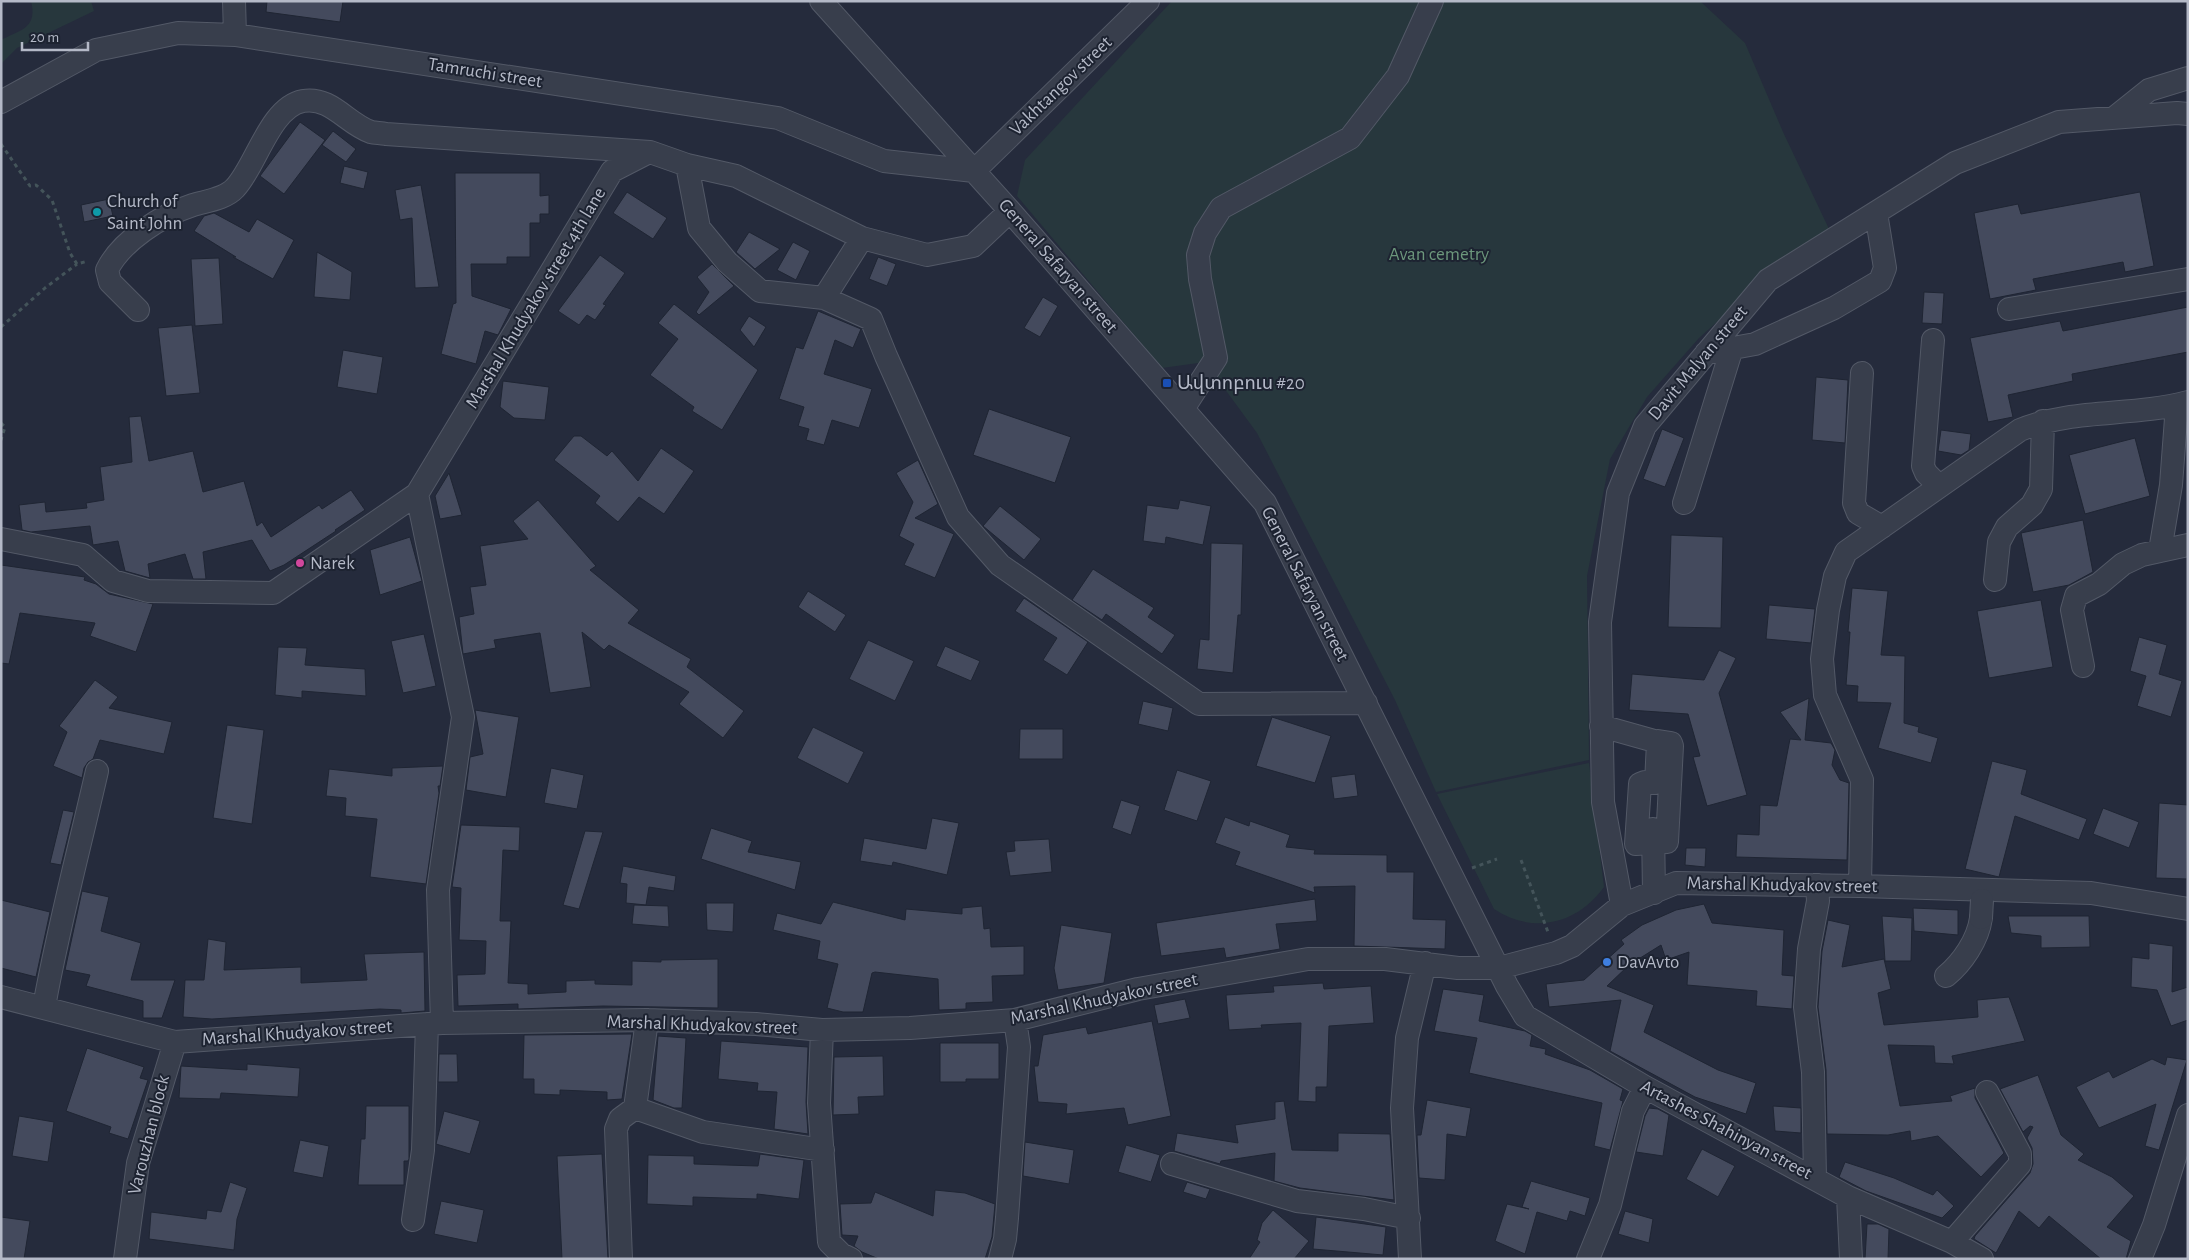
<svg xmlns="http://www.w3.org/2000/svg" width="2189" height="1260" font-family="'Alegreya Sans','Noto Sans Armenian',sans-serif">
	<rect width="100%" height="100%" fill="#252b3c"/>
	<path fill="#27373d" d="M31,1H91L94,11L17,48L1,64V40C19,30 38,29 31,1Z
		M1172,1H1700L1745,43L1783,132L1829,229L1787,259L1699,338L1647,397L1610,459L1587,576L1589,760L1436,792L1395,700L1257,433L1205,362L1162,368L1017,196L1025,160Z
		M1589,763L1604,887C1577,924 1534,935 1494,909L1437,794Z"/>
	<path fill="#444a5d" stroke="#1f2533" d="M267,1H343L340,22L266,12Z
		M300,122L325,140L284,194L260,176Z
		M333,131L356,149L346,162L322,145Z
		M344,166L368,172L364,189L340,183Z
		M455,173H540V196L549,195V214H540V223H530V257H507V264H471L472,296L511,309L498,335L485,331L476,364L441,354L453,304L456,303Z
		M421,185L422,191L439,287L415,288L412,218L400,220L395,190Z
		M627,192L667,218L653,239L613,213Z
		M2140,192L2154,266L2125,272L2123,262L2033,279L2036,290L1990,299L1974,213L2018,204L2021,214Z
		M109,199L113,216L84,222L81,205Z
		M214,213L249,232L257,219L294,240L273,279L233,257H236L194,231L204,216Z
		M749,232L780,249L755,269L736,252Z
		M793,242L810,251L796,280L777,270Z
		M317,252L352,272L350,300L314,297Z
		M600,255L625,273L603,304L606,305L595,320L587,315L579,325L558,311Z
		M878,257L896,264L887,286L869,279Z
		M219,258L223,324L195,326L191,259Z
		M712,264L734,286L699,315L696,312L709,292L697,277Z
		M1924,292L1944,293L1942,324L1922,323Z
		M1043,297L1058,306L1040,337L1024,328Z
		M674,304L758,370L722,430L692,411L694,407L650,375L678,339L658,323Z
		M2188,307V352L2072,374L2073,381L2008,395L2013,417L1988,422L1970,338L2060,321L2063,331Z
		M818,311L861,329L853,348L835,340L824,374L872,389L859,428L832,420L824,445L806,440L809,429L798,426L804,407L779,399L796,347L803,349Z
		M749,316L766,327L754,347L740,330Z
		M192,325L200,393L166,396L158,328Z
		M343,350L383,357L377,394L337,387Z
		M1816,377L1848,380L1845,443L1812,440Z
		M503,381L549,387L545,420L514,418L500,407Z
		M989,409L1071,437L1055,483L973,455Z
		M141,416L149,461L193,451L203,492L244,481L257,526L262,522L271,537L319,505L322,509L351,490L365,510L335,530L336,531L284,565L270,571L252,540L203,552L206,579H193L185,554L148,564L150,578L125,571L118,541L93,545L90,526L31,532L22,530L19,505L45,502L46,512L87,508L86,503L104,500L100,467L132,462L129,417Z
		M1662,429L1684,438L1665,487L1643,479Z
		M1941,430L1971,434L1969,450L1961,455L1938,451Z
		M574,436H581L607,456L612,451L638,481L661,448L694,471L664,514L639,497L618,522L595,503L600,496L554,460Z
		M2135,438L2150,496L2085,514L2069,455Z
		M918,460L938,504L915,518L954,534L935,578L904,565L914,544L899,536L913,502L896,473Z
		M449,473L462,515L440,519L435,496Z
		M538,500L596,566L590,570L639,610L628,623L691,659L687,667L744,711L723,738L679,704L689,692L609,645L604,650L582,632L591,687L550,693L540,633L494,640L496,648L463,654L459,617L474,614L470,587L486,585L480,546L528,539L513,521Z
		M1180,500L1211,506L1203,545L1166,537L1165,544L1143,541L1147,505L1178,509Z
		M1000,506L1041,539L1024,560L983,526Z
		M2083,520L2093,572L2069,585L2033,592L2021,533Z
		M1671,535L1723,537L1721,628L1668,627Z
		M410,537L422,581L380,595L370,550Z
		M1211,543L1243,544L1241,615H1238L1233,673L1197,669L1200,639L1209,640Z
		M1,565L85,577L84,580L96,584L109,594L153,604L136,652L90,636L95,623L20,613L9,664L1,663Z
		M1093,569L1154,608L1148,617L1175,635L1162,654L1106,614L1102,620L1072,600Z
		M1852,588L1888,591L1881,655L1905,656L1904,723L1919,727L1918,732L1938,738L1931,763L1878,748L1891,703L1857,702L1858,686L1846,685L1850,632H1848Z
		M808,591L846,615L835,632L798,607Z
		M1024,598L1088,642L1067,675L1043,660L1057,638L1015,611Z
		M2041,600L2053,667L1989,678L1977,611Z
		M1769,605L1815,609L1811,643L1766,639Z
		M424,634L436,686L403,693L391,641Z
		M2139,637L2167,645L2159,674L2182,681L2171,717L2137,706L2146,676L2130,671Z
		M868,640L914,661L895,701L849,679Z
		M945,646L980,661L971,681L936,666Z
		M278,647L307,648L305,665L365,669L366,696L302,691V698L275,695Z
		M1719,650L1736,658L1719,693L1747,795L1707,806L1693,757L1700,756L1688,714L1629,710L1632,674L1704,680Z
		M95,680L118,697L109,708L172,722L164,754L100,740L93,759L88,762L84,768L82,778L53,766L67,732L59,726Z
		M1809,698L1805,740L1831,743L1835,750L1832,765L1840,780L1849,783L1847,860L1736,857L1737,834L1759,835L1760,805L1777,806L1790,739L1801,740L1780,712Z
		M1143,701L1173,708L1168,731L1138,724Z
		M475,710L519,717L506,797L466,790L470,757L483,754Z
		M1272,717L1331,736L1315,783L1256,766Z
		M227,725L264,730L252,824L213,818Z
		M813,727L864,752L848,784L797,758Z
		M1020,729H1063V759H1019Z
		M1992,761L2027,770L2021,794L2087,819L2079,840L2015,816L1999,877L1965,869Z
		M443,766L440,786H438L439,793L426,884L370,877L377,819L345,816L346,798L326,796L329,769L392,776V768Z
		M551,768L584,775L577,809L544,803Z
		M1177,770L1211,781L1197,821L1164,810Z
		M1355,774L1358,796L1334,799L1331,777Z
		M1121,800L1140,806L1131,835L1112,828Z
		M2159,803L2188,805L2187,879L2156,878Z
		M2103,808L2139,822L2129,848L2093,834Z
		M63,810L74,812L61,865L50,863Z
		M1225,817L1249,826L1250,821L1290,835L1286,847L1315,850L1314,854L1387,855V872H1414L1413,919L1446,920L1445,949L1354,946L1355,886L1314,887L1315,893L1235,865L1240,852L1215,843Z
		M932,818L959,823L947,875L893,862L892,866L860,861L864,838L926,849Z
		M461,825L520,827L519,851L503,850L500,921H511L508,983L528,984V994L566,992V981L595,980V984L632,985V961L661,962V960L718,959V1008L603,1006L518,1009V1004L458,1006L457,975L485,974L486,941L459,940L461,888L452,887Z
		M711,828L752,841L748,852L801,862L795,890L701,859Z
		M585,831L603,832L579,909L563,905Z
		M1049,839L1052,872L1010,876L1006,852L1015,851L1014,841Z
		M1686,848H1706L1705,867L1685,865Z
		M623,866L676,876L674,891L649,887L646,905L626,903L627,884L620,883Z
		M82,891L109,897L101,931L141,943L131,980H175L162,1018H143V1001L86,986L90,975L65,970Z
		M1315,899L1317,921L1276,924L1280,949L1226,958L1224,948L1161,956L1156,923Z
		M1,900L50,912L36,977L1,968Z
		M833,902L905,920L906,909L962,914V908L982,906L984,929L990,928L991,947L1024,946V975L992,976L993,1002L966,1003V1009L939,1010L938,979L875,972L872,973L863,1012H843L827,1008L838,964L817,959L820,941L773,930L777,913L821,924Z
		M706,903H734L733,932L707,930Z
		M1704,904L1712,923L1784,930L1782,975L1794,976L1792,1009L1756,1006L1757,991L1687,985L1689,952L1666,960L1661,945L1629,965L1607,986L1654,1005L1644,1032L1718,1070L1756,1083L1746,1114L1695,1097L1610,1051L1621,1000L1549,1007L1546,984L1584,980L1624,944L1621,940L1642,925L1676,910Z
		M634,905L668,906L669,927L632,924Z
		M1913,908L1958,910V935L1914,931Z
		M1882,916L1912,918L1911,961H1885Z
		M2008,916H2089L2090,947L2041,948V936L2011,933Z
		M1828,920L1850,925L1842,967L1884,959L1891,989L1878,993L1884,1025L1978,1017L1977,1000L2009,997L2025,1041L1952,1056L1954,1064L1935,1063L1934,1046L1888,1045L1900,1106L1952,1101L1950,1096L1975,1088V1098L2004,1153L1981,1177L1938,1136L1911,1141L1910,1131L1888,1135L1827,1134L1826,1070L1818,1007L1822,951Z
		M1061,925L1112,933L1104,983L1058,990L1054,968Z
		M208,939L226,942L224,970L301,967V983L367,980L364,954L424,952L425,1011L401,1013V1010L380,1009L212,1019L183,1017L185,980H204Z
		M2149,943L2173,946L2172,992L2188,987V1020L2171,1026L2157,990L2131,987L2132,957L2149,959Z
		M1323,983L1324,989L1371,986L1374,1023L1329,1026L1327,1087H1316V1102L1298,1101L1301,1023L1261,1025L1262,1028L1229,1030L1226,995L1274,992L1273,986Z
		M1443,989L1484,995L1479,1021L1525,1031L1532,1035L1530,1046L1546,1049L1545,1054L1590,1070L1623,1089L1620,1100L1623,1101L1610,1150L1594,1146L1602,1103L1469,1073L1477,1038L1434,1031Z
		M1185,999L1190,1018L1158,1024L1154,1005Z
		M1152,1021L1171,1116L1128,1125L1124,1108L1066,1114L1067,1104L1038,1102L1034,1066H1038L1043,1035L1086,1027L1088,1034Z
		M632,1034L622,1099L607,1100V1092L560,1090V1095L534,1094V1079H523L524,1035Z
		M658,1036L686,1038L682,1108H674L653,1100Z
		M721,1041L808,1047L806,1102L808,1134L774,1129L777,1092L757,1091L758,1083L718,1079Z
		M940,1043H999V1079H966V1082H940Z
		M87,1048L144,1067L140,1078L148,1080L128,1139L109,1133L111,1127L66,1111Z
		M439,1054H457L458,1082H438Z
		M883,1056L884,1096L858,1097L859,1114L833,1115L834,1057Z
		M2167,1057L2187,1060L2159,1150L2145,1146L2156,1104L2099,1128L2076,1087L2109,1071L2113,1078L2152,1059L2165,1065Z
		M247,1064L300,1068L298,1097L221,1093L220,1099L179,1098L181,1066L247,1070Z
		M2038,1075L2061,1135L2084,1154L2078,1160L2112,1177L2134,1196L2107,1227L2131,1241L2126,1259H2101L2049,1216L2039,1228L2019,1211L1996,1253L1974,1239L1975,1236L2030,1173L2033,1164L2032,1148L2027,1138L2033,1127L2030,1126L2023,1132L2000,1089Z
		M1427,1100L1471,1108L1466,1137L1447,1134L1445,1180L1419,1178L1417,1135H1421Z
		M1284,1101L1292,1150L1338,1151V1133L1390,1134L1394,1200L1300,1188L1274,1181L1275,1153L1221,1161L1220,1164L1174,1151L1177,1133L1238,1143L1235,1125L1275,1119V1102Z
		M366,1106H409V1159L408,1161H404V1185H358L361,1139H365Z
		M1773,1106L1801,1108V1133L1775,1131Z
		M1649,1108L1658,1109L1669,1115L1663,1156L1636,1152L1645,1116Z
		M444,1111L480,1121L470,1154L436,1144Z
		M19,1116L54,1122L48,1162L12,1156Z
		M300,1140L329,1146L323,1178L293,1172Z
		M1025,1142L1074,1150L1069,1184L1023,1176Z
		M1126,1145L1160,1155L1151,1182L1118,1172Z
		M1702,1149L1735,1166L1718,1197L1686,1179Z
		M602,1154L608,1259H562L557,1156Z
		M760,1154L804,1160L799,1199L757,1194V1199L693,1197V1206L647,1204L648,1155L694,1156V1164L758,1166Z
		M1845,1162L1894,1178L1933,1195L1937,1190L1954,1206L1942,1218L1866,1191L1839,1177Z
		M1531,1181L1590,1198L1585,1216L1570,1211L1567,1221L1537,1212L1525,1254L1495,1241L1507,1204L1529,1209L1522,1207Z
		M230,1182L247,1188L237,1219L234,1250L149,1239L151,1212L206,1219L207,1210L221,1212Z
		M1187,1182L1210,1189L1206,1199L1183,1192Z
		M935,1190L965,1193L995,1204L992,1237L985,1259H879L862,1252L854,1246L858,1236L842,1235L840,1204L871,1203L875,1192L933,1216Z
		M441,1201L484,1210L477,1243L434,1234Z
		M1273,1210L1309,1241L1294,1259H1249L1260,1242L1257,1240L1262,1223Z
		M1625,1211L1653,1219L1649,1243L1618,1234Z
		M1,1217L30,1221L24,1259H1Z
		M1316,1217L1386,1227L1383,1255L1313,1249Z
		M1867,1224H1878L1889,1229L1888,1259H1865Z"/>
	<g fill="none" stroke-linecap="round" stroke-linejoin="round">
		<g stroke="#535967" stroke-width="24">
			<path id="minor" d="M234,1L235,35
				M821,1L1010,211L1265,503L1507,986L1525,1016L1645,1087L1848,1197L1952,1242L1982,1259
				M1,102L96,50L178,33L235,35L778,118L884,161L974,171
				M2114,118L2149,90L2188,78
				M687,165L699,228L727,262L760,291L824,298L871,319L886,356L958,517L1000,565L1199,704L1366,703
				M974,171L1148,1
				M824,298L862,238
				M2009,309L2188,279
				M138,310L110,282L107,270C121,241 162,215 193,205C206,201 225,199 235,188C256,166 270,107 303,101C331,96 347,124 371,132C375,133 381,133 386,134L650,152L687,165L736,176L862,238L927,255L973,246L1010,211
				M1933,340L1923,466L1926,473L1939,486
				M1706,353L1755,344L1834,308L1880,281L1885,268L1876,213
				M1862,373L1854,503L1858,513L1882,527
				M1183,409L1216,358L1200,279L1198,255L1205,233L1221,208L1350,138L1398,76L1432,1
				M417,494L463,717L438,890L442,1023
				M1684,503L1732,348
				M1,539L83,555L113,581L148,591L273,593L417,494L612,171L649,152
				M2160,551L2188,545
				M1995,580L1999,542L2007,527L2032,505L2041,489L2043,421
				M2083,666L2072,610L2076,596L2099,584L2123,564L2142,555L2160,551L2171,485L2177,405
				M1601,726L1658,742L1656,783L1645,782L1640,784L1636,844L1667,842L1672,746L1671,743L1658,741
				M1653,829L1654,893
				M1860,886L1862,780L1825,695L1822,659L1828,610L1835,576L1846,552L2020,430C2074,408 2132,417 2188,402
				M1622,905L1603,802L1600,622L1618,493L1645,426L1768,280L1955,163L2059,122L2177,113L2188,114
				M1946,976C1962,963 1978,940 1981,918
				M1,997L175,1042L442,1023L647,1020L756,1024L822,1030L910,1028L1015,1020L1138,989L1308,959H1385L1458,968H1499L1556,953L1572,946L1622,905L1676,883L1860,886L2091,893L2188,909
				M44,1007C58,928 79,850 97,771
				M822,1030L819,1103L829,1242L841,1254L851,1259
				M635,1108L703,1132L823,1150
				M1172,1164L1297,1201L1364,1209L1409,1218
				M1815,1178L1813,1072L1805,1007L1809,949L1818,901L1817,885
				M1848,1197L1851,1259
				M413,1220L423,1150L427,1024
				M1952,1242L2020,1164V1154L1987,1092
				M125,1259L138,1163L175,1042
				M621,1259L616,1129L620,1119L635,1108L647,1020
				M1000,1259L1005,1239L1007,1218L1019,1047L1015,1020
				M1410,1259L1402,1108L1407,1038L1425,963
				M1588,1259L1610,1205L1633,1111L1645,1087
				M2140,1259L2154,1225L2188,1115"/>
		</g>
		<path stroke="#44545a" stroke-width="3" stroke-dasharray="4 4" stroke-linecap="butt" d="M1,144L30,186L36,185L52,200L70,253L77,264L88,261
			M1,327L45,288L77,264
			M1,423L5,427L1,440
			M1521,860L1548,932
			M1472,868L1497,859"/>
		<use href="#minor" stroke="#383e4c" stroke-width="22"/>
		<g stroke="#535967" stroke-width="24" stroke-linecap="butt">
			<path id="minor-bridge" d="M1981,918L1982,900"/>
		</g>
		<use href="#minor-bridge" stroke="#383e4c" stroke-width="22"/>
	</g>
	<circle fill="#0f9aa8" stroke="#1d2331" stroke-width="2" cx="97" cy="212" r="5"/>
	<rect fill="#1a4fb4" stroke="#1d2331" stroke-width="2" x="1162" y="378" width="10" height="10" rx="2.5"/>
	<circle fill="#d1479c" stroke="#1d2331" stroke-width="2" cx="300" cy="563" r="5"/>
	<circle fill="#3f7fe0" stroke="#1d2331" stroke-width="2" cx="1607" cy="962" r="5"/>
	<g text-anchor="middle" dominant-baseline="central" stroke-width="4" stroke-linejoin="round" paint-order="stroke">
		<g font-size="19" fill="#b4b9c7" stroke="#1d2331">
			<text transform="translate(485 73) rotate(9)">Tamruchi street</text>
			<text transform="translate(1061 86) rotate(-44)">Vakhtangov street</text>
			<text transform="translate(1058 266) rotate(49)">General Safaryan street</text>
			<text transform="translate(536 298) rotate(-59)">Marshal Khudyakov street 4th lane</text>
			<text transform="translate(1698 363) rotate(-50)">Davit Malyan street</text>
			<text transform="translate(1305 584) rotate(63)">General Safaryan street</text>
			<text transform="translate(1782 885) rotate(1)">Marshal Khudyakov street</text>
			<text transform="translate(1104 999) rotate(-12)">Marshal Khudyakov street</text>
			<text transform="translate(702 1025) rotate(2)">Marshal Khudyakov street</text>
			<text transform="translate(297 1033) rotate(-4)">Marshal Khudyakov street</text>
			<text transform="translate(1726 1130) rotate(28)">Artashes Shahinyan street</text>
			<text transform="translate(149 1135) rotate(-76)">Varouzhan block</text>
		</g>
		<g font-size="19" fill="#b4b9c7" stroke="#1d2331" text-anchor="start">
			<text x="107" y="201">Church of<tspan x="107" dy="22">Saint John</tspan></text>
			<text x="1177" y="383">Ավտոբուս #20</text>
			<text x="310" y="563">Narek</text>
			<text x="1617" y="962">DavAvto</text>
		</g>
		<g font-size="19" fill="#6c977c" stroke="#1d2331">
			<text x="1439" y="254">Avan cemetry</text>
		</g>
	</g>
	<rect width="2189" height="1260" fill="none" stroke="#b4b9c7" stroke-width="5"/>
	<path d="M22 42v8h66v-8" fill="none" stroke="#b4b9c7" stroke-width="2.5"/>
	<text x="30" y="42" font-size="15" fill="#b4b9c7" stroke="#1d2331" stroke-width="4" paint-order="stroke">20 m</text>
</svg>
